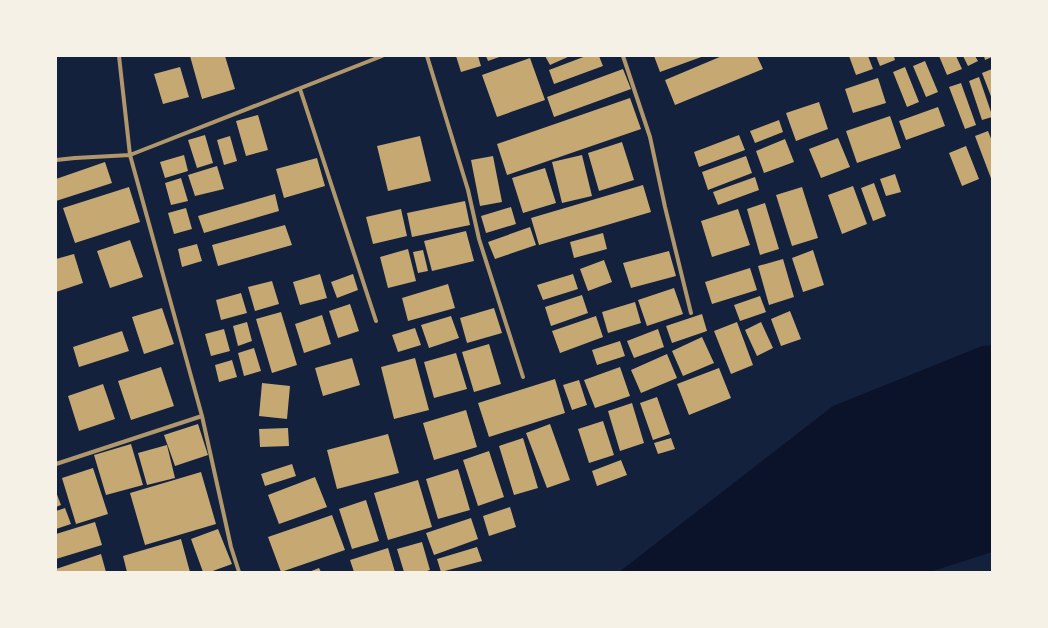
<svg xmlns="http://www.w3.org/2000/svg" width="1048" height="628" font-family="Raleway,sans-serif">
	<rect width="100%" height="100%" fill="#14213d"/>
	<path fill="#0b132b" d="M992,345V552L930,572H619L833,406L982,346Z"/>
	<path fill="#c6a872" d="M190,56H225L235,89L202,99Z
		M456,56H478L481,66L461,72Z
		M486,56H502L488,61Z
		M545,56H570L550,65Z
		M586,56H599L603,66L554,84L549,70Z
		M654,56H704L660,72Z
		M722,56H757L763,69L675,105L665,80Z
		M849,56H868L873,69L856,75Z
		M876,56H894L895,60L880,66Z
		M939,56H956L962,69L947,75Z
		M963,56H975L978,61L968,66Z
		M984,56H992V57L985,60Z
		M530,58L545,100L497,117L482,75Z
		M925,61L938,92L926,97L913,66Z
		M180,67L189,97L163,104L154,74Z
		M905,67L919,102L907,107L893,72Z
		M623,69L631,89L554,117L547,97Z
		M992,69V99L982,73Z
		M979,77L992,115V117L982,120L969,81Z
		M878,78L886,103L853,113L845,89Z
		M961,83L976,125L965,129L949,87Z
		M630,98L641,129L507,175L497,144Z
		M819,102L828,129L796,141L786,113Z
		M938,107L945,126L906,140L899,121Z
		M258,115L268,150L246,156L236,121Z
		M890,116L901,148L857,163L846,131Z
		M779,120L783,132L755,143L750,131Z
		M988,131L992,141V181L975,136Z
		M205,135L213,163L197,168L188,140Z
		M739,135L745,150L699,167L694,152Z
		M230,136L237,161L224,165L217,140Z
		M420,136L431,181L388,191L377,146Z
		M838,138L850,167L821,178L809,149Z
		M785,139L794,162L764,173L756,151Z
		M622,142L634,180L599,191L588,153Z
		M966,146L979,179L962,186L949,153Z
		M184,155L188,171L165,178L160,162Z
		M582,155L592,196L562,203L552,162Z
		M493,156L502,202L480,206L471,160Z
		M746,156L752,173L708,190L702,172Z
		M317,158L325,186L284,198L276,169Z
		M105,162L112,183L56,201V179Z
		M217,166L224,189L195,196L188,175Z
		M545,168L556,203L523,213L512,178Z
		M895,174L901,192L886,196L880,179Z
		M755,177L759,190L718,205L713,192Z
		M181,178L188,201L171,205L165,183Z
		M874,183L886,216L873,221L861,188Z
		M643,185L651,212L539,245L531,218Z
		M853,186L867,224L842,234L828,195Z
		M129,187L140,222L75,243L63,208Z
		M802,187L818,238L792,246L776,195Z
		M275,194L279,211L204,233L198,216Z
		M465,201L470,225L412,237L407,213Z
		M765,203L779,249L760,255L747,209Z
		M511,207L516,224L486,233L481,216Z
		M186,208L192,229L174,234L168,213Z
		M401,209L407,236L373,244L366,217Z
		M738,209L750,245L712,257L701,221Z
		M285,225L292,245L218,266L212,245Z
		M530,227L536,245L495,259L488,242Z
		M466,231L474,261L432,271L424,241Z
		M603,233L607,249L574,258L570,242Z
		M130,240L143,277L110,288L97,251Z
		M197,244L202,261L182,267L178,249Z
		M408,249L416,281L388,288L380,257Z
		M423,250L428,271L418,273L413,252Z
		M813,250L824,285L803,292L792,258Z
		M669,251L676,276L631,288L623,263Z
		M74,254L83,283L56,292V259Z
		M783,259L794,297L769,305L758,266Z
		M604,260L612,282L588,291L580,269Z
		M750,268L757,290L712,304L705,282Z
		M320,274L327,298L300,305L293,282Z
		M353,274L358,290L337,298L331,282Z
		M573,274L578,289L543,300L537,285Z
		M272,281L279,304L255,311L248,287Z
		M448,284L455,308L408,321L402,298Z
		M674,288L683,314L647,326L638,300Z
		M241,293L247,313L221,320L216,300Z
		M582,295L588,313L551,326L545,307Z
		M760,296L766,312L740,321L734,305Z
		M635,302L641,323L608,333L602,312Z
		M350,304L359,331L338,338L329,311Z
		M162,308L174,344L144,354L132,317Z
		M494,308L502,333L467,343L460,318Z
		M790,311L801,339L781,346L771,319Z
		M281,312L297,365L272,373L256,319Z
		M702,314L707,331L672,343L666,326Z
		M322,315L331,344L304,353L295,324Z
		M451,316L459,338L429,348L421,325Z
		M596,316L603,337L560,353L552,331Z
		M247,322L252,341L238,346L233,326Z
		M737,322L753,365L731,374L714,331Z
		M761,322L773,348L757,356L745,330Z
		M415,328L421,345L398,352L392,335Z
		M224,329L230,351L211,356L205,334Z
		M658,329L664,347L634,358L627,341Z
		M122,331L129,351L79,367L73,347Z
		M702,337L714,363L683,376L672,351Z
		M620,341L625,356L597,365L592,350Z
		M489,344L501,384L474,392L462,352Z
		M254,348L261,371L244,376L238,353Z
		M456,353L467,389L434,398L424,362Z
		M667,354L677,378L641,393L631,370Z
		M352,358L360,385L323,396L315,368Z
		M415,358L429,410L394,419L381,367Z
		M232,360L237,377L219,382L215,365Z
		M161,367L174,406L131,420L118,381Z
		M620,367L630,396L595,408L584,380Z
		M719,368L731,398L689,415L677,384Z
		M555,379L565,413L489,437L478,403Z
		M579,380L587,405L572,410L563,385Z
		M262,383L290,386L287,419L259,416Z
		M103,384L115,419L79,431L68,396Z
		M657,397L670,434L653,440L640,403Z
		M632,403L644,443L620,451L608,411Z
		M466,410L477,447L434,460L423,423Z
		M603,421L614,455L589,463L578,429Z
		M198,424L208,455L175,466L164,435Z
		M550,424L570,480L547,488L526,433Z
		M288,428L289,446L260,447L259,429Z
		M388,434L399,473L337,489L327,450Z
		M523,438L538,488L514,495L499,446Z
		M671,438L675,449L658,454L654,443Z
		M131,444L143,485L106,495L94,455Z
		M167,445L175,478L147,485L138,453Z
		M489,451L504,497L478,506L463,460Z
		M621,460L627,475L597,486L592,471Z
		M292,464L296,476L265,486L261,474Z
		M93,468L108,514L76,524L62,478Z
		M458,469L470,510L438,519L426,479Z
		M201,472L216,524L145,545L130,493Z
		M315,477L327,507L279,524L268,495Z
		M418,480L432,527L388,540L374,493Z
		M56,492L61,505L56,507Z
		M366,500L379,541L352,549L339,509Z
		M510,507L516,527L489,536L483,516Z
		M65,508L71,524L56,529V511Z
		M332,515L345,550L281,572L268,537Z
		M471,518L478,539L434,555L426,533Z
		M95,522L102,545L56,559V534Z
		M218,529L232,564L210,572H203L191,539Z
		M181,539L190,572H127L123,556Z
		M422,542L430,570L424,572H404L397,549Z
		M477,547L482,561L441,572L437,559Z
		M388,548L395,572H354L350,560Z
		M101,554L106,572H56V569Z
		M319,568L321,572H309Z"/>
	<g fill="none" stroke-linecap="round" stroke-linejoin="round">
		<path stroke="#b1986c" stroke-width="4" d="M119,56L130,155L202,416L231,547L239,572
			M427,56L468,190L479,239L523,377
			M623,56L650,137L665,207L691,313
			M300,89L376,321
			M56,160L75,158L130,155L382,56
			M56,464L202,416"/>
	</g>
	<rect width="1048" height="628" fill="none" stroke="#f6f1e7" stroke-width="114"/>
</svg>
